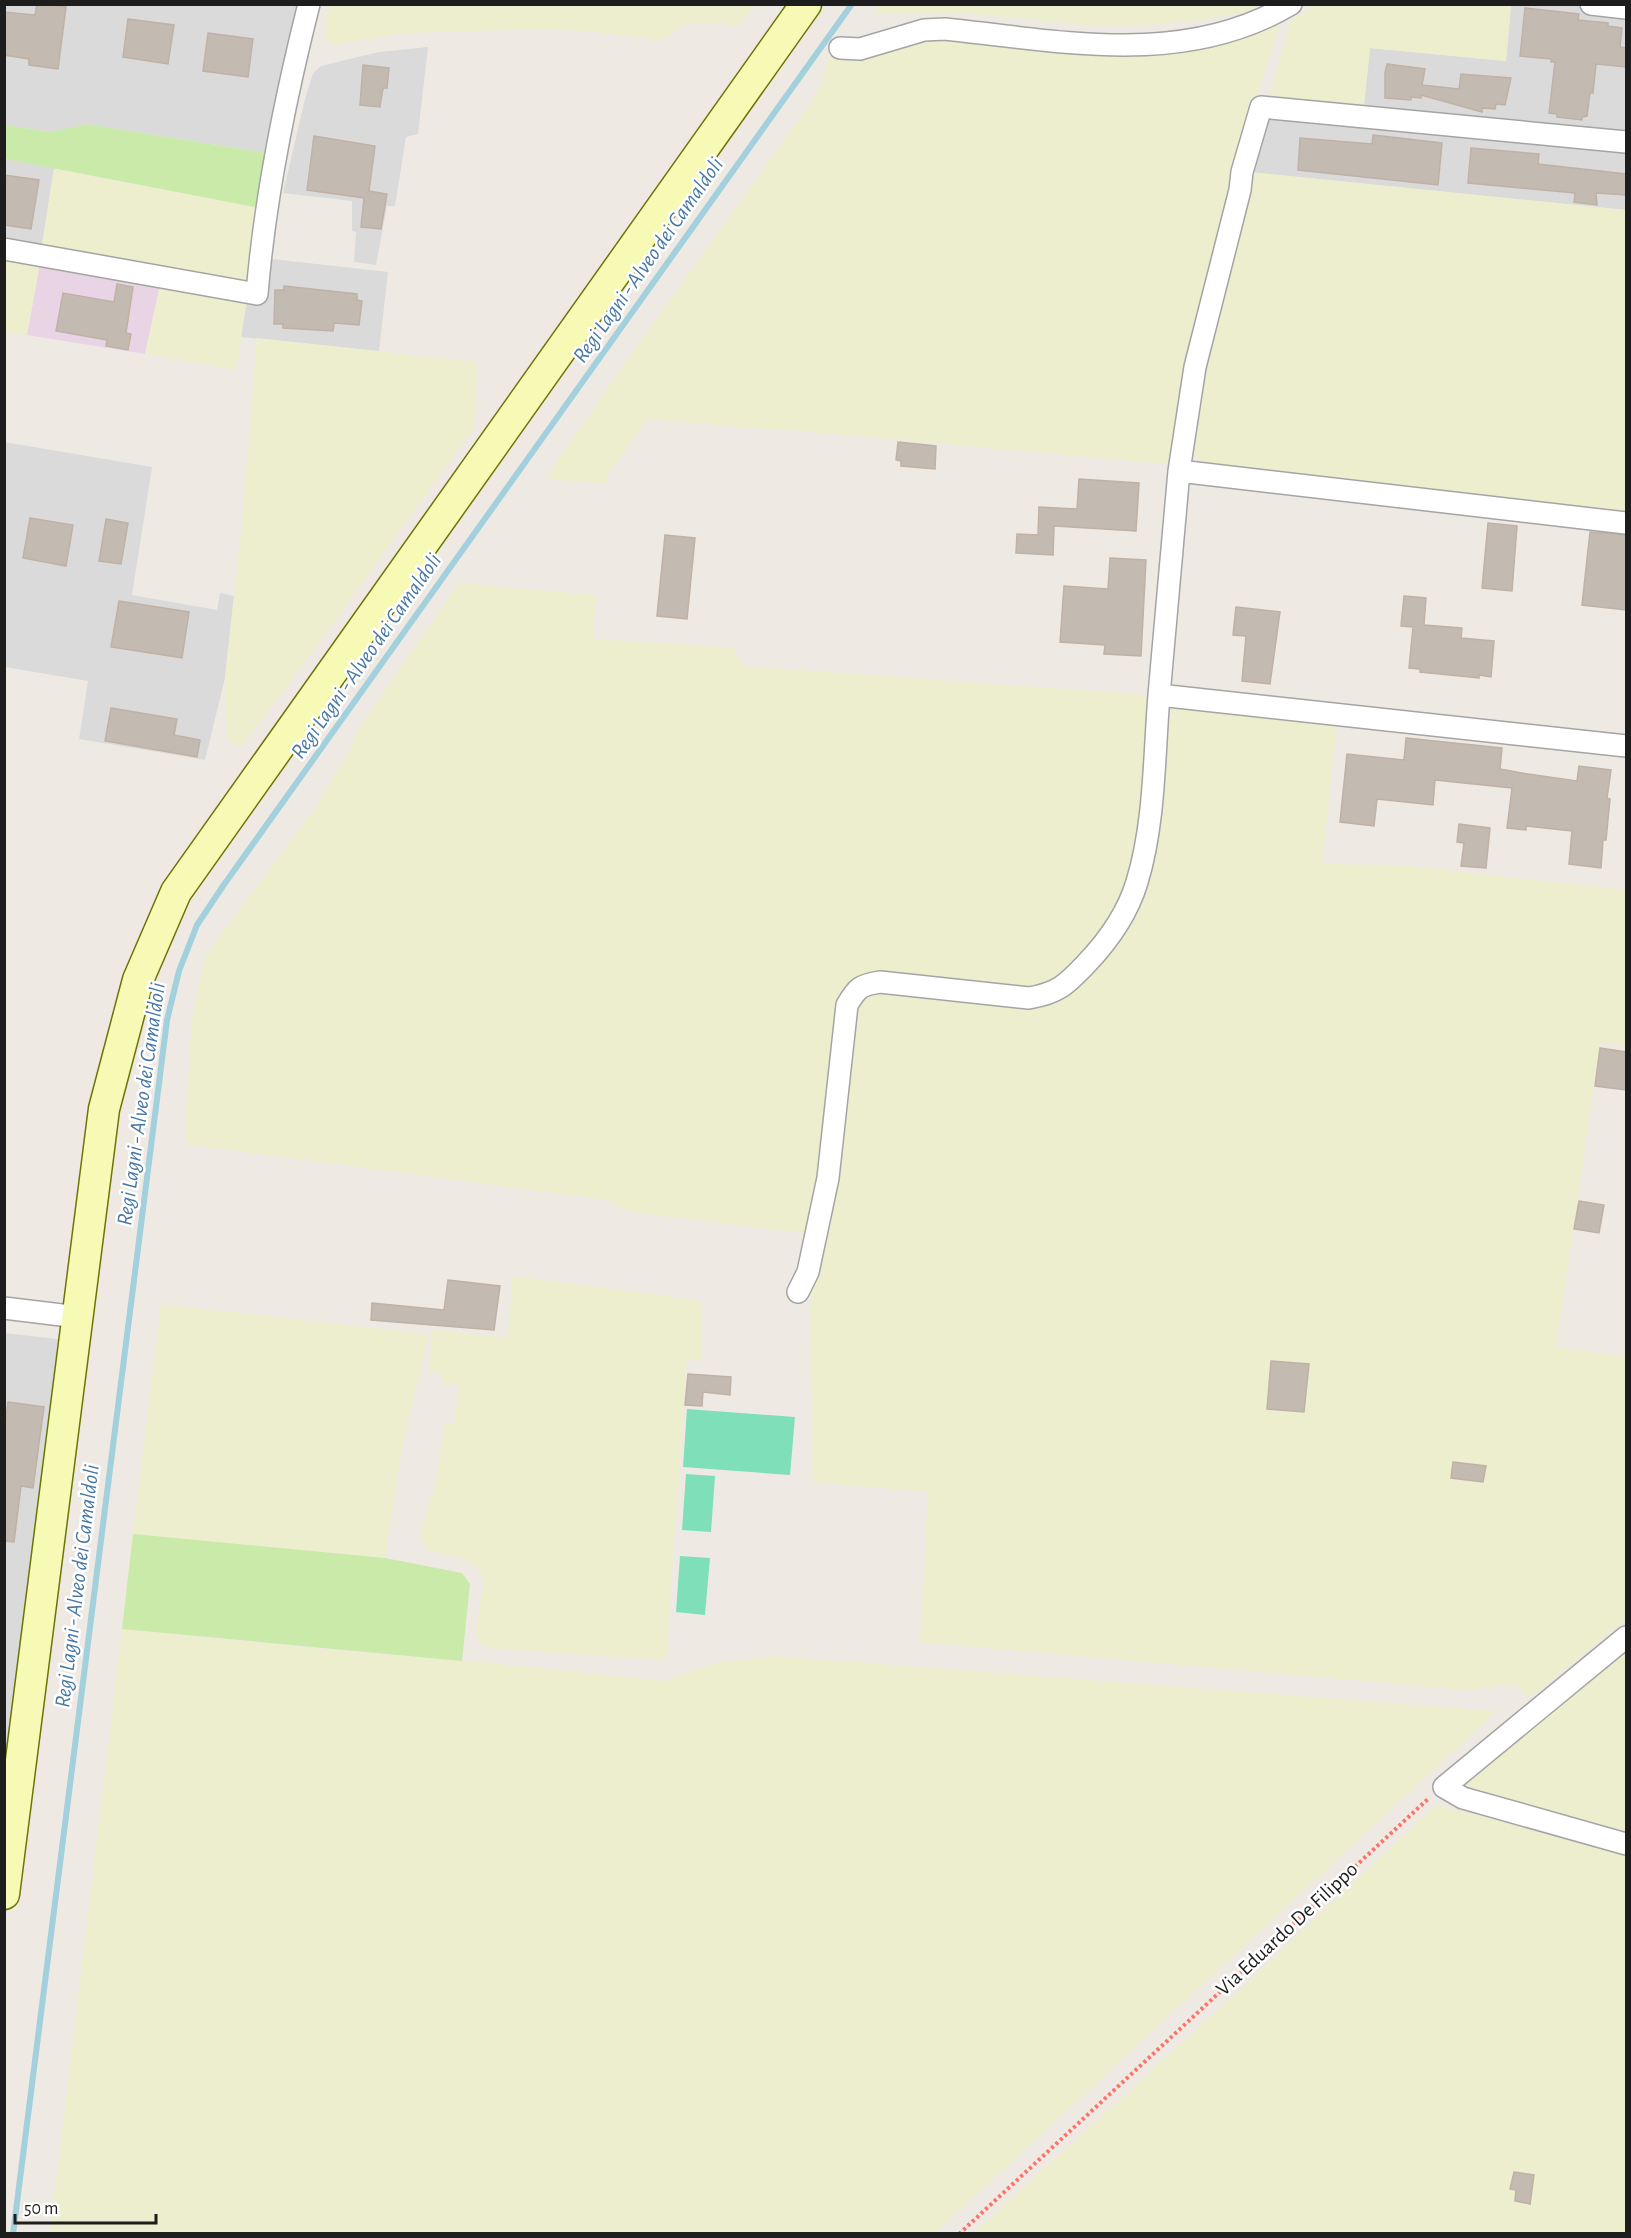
<svg xmlns="http://www.w3.org/2000/svg" width="1631" height="2238" font-family="'Alegreya Sans',sans-serif">
	<rect width="100%" height="100%" fill="#eeeae3"/>
	<path fill="#dbdada" d="M5,5H303L267,153L86,124L51,132L5,125Z
		M1511,5H1626V210L1247,172L1269,96L1364,105L1370,48L1506,61Z
		M428,47L418,134L406,137L395,206H387L376,265L354,262L356,232L352,231V201L283,193L305,99L313,73L321,66L379,52Z
		M4,159L54,168L42,245L5,237Z
		M254,257L388,272L379,351L241,337Z
		M4,442L152,467L132,595L217,610L220,593L234,596L225,678L205,760L79,739L88,681L5,667Z
		M5,1333L58,1339L5,1828Z"/>
	<path fill="#e8d4e4" d="M40,263L160,285L145,354L27,335Z"/>
	<path fill="#eceecd" d="M880,4H1260V5L1244,12L1198,20L1136,26L1087,25L965,13L873,14Z
		M1319,4L1511,5L1506,61L1370,48L1364,105L1269,96L1291,20Z
		M328,5V4L753,5L739,26L713,23L686,24L662,40L584,31L545,29L403,33L335,45L328,41L324,35Z
		M1280,24L1260,84L1239,164L1171,458L1167,464L780,429H763L648,419L608,474L607,484L547,479L557,461L632,353L808,107L819,88L831,52L911,39L944,37L1176,51L1195,50Z
		M54,168L263,209L249,282L42,245Z
		M1250,172L1626,210V511L1206,463L1195,456L1192,439L1199,392Z
		M4,257L40,263L27,335L5,331Z
		M160,285L246,300L237,370L145,354Z
		M257,338L477,362L474,428L299,670L242,745H233L227,737L225,678L242,522Z
		M459,583L596,595L593,634L596,639L734,648L743,666L1133,694L1146,697L1150,704L1144,803L1136,847L1129,876L1117,901L1098,933L1062,973L1047,985L1029,990L859,978L811,1234L631,1212L607,1200L186,1144L185,1123L192,1021L199,980L206,955L317,805L349,751L361,725Z
		M1172,706L1337,722L1322,864L1401,865L1626,890V1046L1600,1043L1556,1347L1626,1357V1619L1529,1698L1519,1687L1506,1685L1465,1690L920,1642L928,1492L812,1482L810,1304L825,1223L855,1002L875,989L1038,1004L1121,935L1150,879Z
		M513,1276L702,1301V1359H687L666,1660L496,1649L484,1646L478,1640L475,1633L484,1584L482,1574L475,1565L463,1558L429,1551L420,1536L430,1498L433,1497L445,1423H454L459,1385L441,1383V1373L429,1372L433,1330L507,1338Z
		M161,1304L429,1334L403,1443L385,1558L133,1534Z
		M122,1629L370,1654L473,1661L662,1681L716,1663L774,1656L1497,1711L935,2233L50,2234Z
		M1626,1649V1835L1468,1790L1464,1781Z
		M1436,1805L1626,1852V2233L972,2234L1231,1998Z"/>
	<path fill="#c9eaa8" d="M86,124L267,153L255,207L5,159V125L51,132Z
		M133,1534L385,1558L462,1573L470,1584L462,1661L122,1629Z"/>
	<path fill="#7fdfb9" d="M687,1409L795,1417L790,1475L683,1467Z
		M686,1474L715,1476L711,1532L682,1530Z
		M680,1556L710,1558L705,1615L676,1612Z"/>
	<g fill="none" stroke-linecap="round" stroke-linejoin="round">
		<path stroke="#a2d0dd" stroke-width="6" d="M13,2234L167,1020L179,971L197,925L223,886L852,4"/>
	</g>
	<path fill="#c3bab2" stroke="#c0b1a5" stroke-width="1.5" d="M37,4L66,7L58,69L29,65V59L4,55V12L35,15Z
		M1525,8L1579,14L1578,20L1608,23V26L1622,28L1620,47L1626,48V67L1596,64L1593,93H1590L1587,116L1582,117V120L1557,117V114L1549,113L1555,62H1551V59L1520,56Z
		M128,19L174,25L168,64L123,57Z
		M208,33L253,39L248,77L203,71Z
		M1387,64L1425,69L1422,85L1459,89L1461,74L1511,78L1505,105L1496,104L1495,109L1482,108V112L1421,95V98L1411,97V100L1385,98V73Z
		M363,65L389,68L387,88H383L380,107L360,105Z
		M1373,135L1442,143L1438,185L1298,170L1300,138L1372,144Z
		M314,136L375,146L369,191L387,194L381,229L361,227L364,198L307,190Z
		M1471,148L1539,154L1538,164L1626,174V195L1596,193L1597,205L1574,202L1575,193L1468,183Z
		M4,175L39,180L31,229L4,225Z
		M117,284L133,287L126,333L131,334L128,350L106,346L107,340L56,331L63,293L114,302Z
		M284,286L357,294V300L362,301L359,325L334,323L333,331L283,328V324H274L275,290H284Z
		M898,442L936,446L935,469L901,466V461L896,460Z
		M1079,479L1139,483L1136,531L1054,526L1053,555L1016,553L1017,534L1038,535L1039,507L1077,509Z
		M30,518L73,525L66,566L23,558Z
		M106,519L128,523L121,564L99,561Z
		M1488,523L1517,526L1512,591L1482,588Z
		M1590,532L1626,535V610L1582,605Z
		M665,535L695,538L687,619L657,616Z
		M1110,558L1146,560L1141,656L1104,654L1105,645L1060,642L1064,586L1108,589Z
		M1404,596L1426,598L1424,625L1462,628L1461,638L1494,641L1491,677L1479,675V678L1420,672V669L1409,668L1413,627L1401,626Z
		M119,601L189,612L182,658L111,647Z
		M1236,607L1280,612L1270,684L1242,681L1246,636L1233,635Z
		M111,708L177,719L174,735L200,740L197,757L105,741Z
		M1406,738L1502,748L1500,769L1528,774L1577,781L1579,766L1611,770L1607,798L1610,799L1606,840H1603L1601,868L1569,864L1572,831L1526,826V830L1507,828L1512,788L1435,780L1433,805L1377,799L1374,826L1340,822L1347,754L1404,760Z
		M1459,824L1490,828L1486,868L1461,866L1464,843L1457,842Z
		M1600,1048L1626,1052V1090L1595,1086Z
		M1579,1201L1604,1205L1599,1233L1574,1229Z
		M448,1280L500,1286L494,1330L371,1320L372,1303L444,1310Z
		M1271,1361L1309,1364L1304,1412L1267,1409Z
		M688,1374L731,1377L730,1395L703,1392L702,1406L685,1405Z
		M8,1402L44,1407L33,1488L21,1486L14,1542L4,1541V1432Z
		M1453,1462L1486,1466L1483,1482L1451,1478Z
		M1514,2172L1534,2175L1530,2204L1515,2201L1516,2190L1510,2189Z"/>
	<g fill="none" stroke-linecap="round" stroke-linejoin="round">
		<g stroke="#a4a4a4" stroke-width="24">
			<path id="street" d="M1591,4L1626,8
				M840,48L860,49L924,30L945,29C1061,41 1184,68 1291,4
				M4,249L257,294C265,196 285,99 309,4
				M1179,471L1195,367L1240,190L1242,172L1261,107L1626,142
				M1626,523L1179,471L1159,695L1626,746
				M798,1292L808,1272L828,1178L847,1005C857,988 860,985 880,982L1029,998C1058,993 1066,985 1086,964C1108,941 1128,912 1137,882C1155,823 1154,756 1159,695
				M4,1308L78,1317
				M1626,1637L1444,1787L1463,1798L1626,1844"/>
		</g>
		<g stroke="#6a7504" stroke-width="33">
			<path id="secondary" d="M4,1894L104,1109L138,980L176,892L806,4"/>
		</g>
		<path stroke="#fb7467" stroke-width="4" stroke-dasharray="3 3" stroke-linecap="butt" d="M959,2234L1429,1798"/>
		<use href="#street" stroke="#fff" stroke-width="21"/>
		<use href="#secondary" stroke="#f7fab5" stroke-width="30"/>
	</g>
	<g text-anchor="middle" dominant-baseline="central" stroke-width="5" stroke-linejoin="round" paint-order="stroke">
		<g font-size="21" fill="#1d1d1d" stroke="#fff">
			<text transform="translate(1287 1929) rotate(-43)">Via Eduardo De Filippo</text>
		</g>
		<g font-size="22" font-style="italic" fill="#4677a5" stroke="#fff">
			<text transform="translate(648 260) rotate(-55)">Regi Lagni - Alveo dei Camaldoli</text>
			<text transform="translate(366 656) rotate(-55)">Regi Lagni - Alveo dei Camaldoli</text>
			<text transform="translate(141 1104) rotate(-82)">Regi Lagni - Alveo dei Camaldoli</text>
			<text transform="translate(77 1586) rotate(-83)">Regi Lagni - Alveo dei Camaldoli</text>
		</g>
	</g>
	<rect width="1631" height="2238" fill="none" stroke="#1d1d1d" stroke-width="12"/>
	<path d="M15 2214v9h141v-9" fill="none" stroke="#1d1d1d" stroke-width="3"/>
	<text x="24" y="2214" font-size="18" fill="#1d1d1d" stroke="#ffffff" stroke-width="4.5" paint-order="stroke">50 m</text>
</svg>
